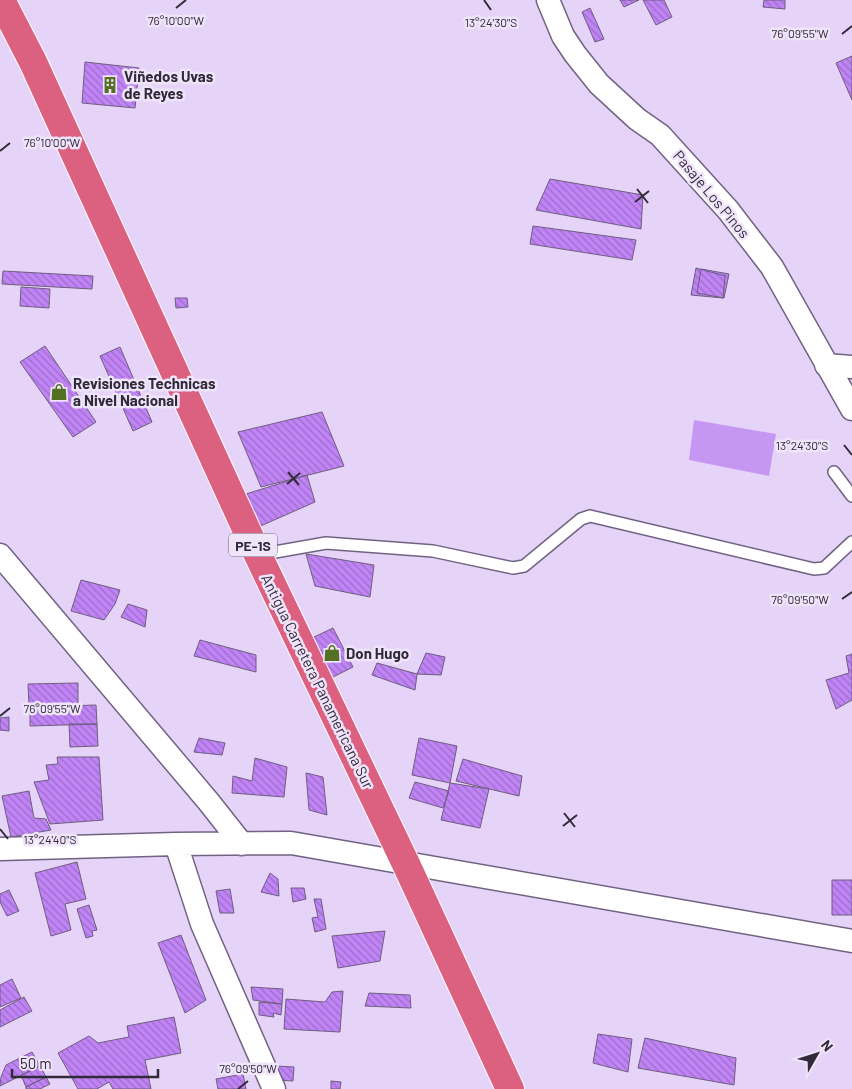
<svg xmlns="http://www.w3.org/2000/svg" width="852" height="1089" font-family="Barlow,sans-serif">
	<defs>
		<pattern id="building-back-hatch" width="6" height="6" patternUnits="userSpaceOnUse" patternTransform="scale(1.25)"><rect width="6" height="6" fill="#c084f6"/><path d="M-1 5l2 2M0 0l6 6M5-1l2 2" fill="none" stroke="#9d6cc8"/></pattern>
	</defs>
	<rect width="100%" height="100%" fill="#e5d4f8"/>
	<path fill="#c597f2" d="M694,420L776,434L769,476L689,460Z"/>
	<path fill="url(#building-back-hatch)" stroke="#6e5e7e" d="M620,0H639L624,7Z
		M643,0H664L672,17L656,25Z
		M764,0H785V9L763,7Z
		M590,8L604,39L595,42L582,12Z
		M852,56V100L836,63Z
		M85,62L139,68L135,108L82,103Z
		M550,179L643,195L641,229L536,210Z
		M533,226L636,240L632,260L530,244Z
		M696,268L725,276L723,298L691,295Z
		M701,269L729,274L724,298L697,293Z
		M3,271L93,276L92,289L2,284Z
		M21,287L50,289L49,308L20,306Z
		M175,298H187L188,307L176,308Z
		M45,346L96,422L73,437L20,362Z
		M120,347L152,422L133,431L100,356Z
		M322,412L344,466L261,487L238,432Z
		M307,475L315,502L256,528L246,494Z
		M306,554L374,565L370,597L315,586Z
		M81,580L120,590L115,604L104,620L71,611Z
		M128,604L147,610L145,627L121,617Z
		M333,628L353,667L331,678L312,638Z
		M200,640L256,655V672L194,656Z
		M426,653L445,657L441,675L417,674Z
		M852,654V700L836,709L826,680L849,673L846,656Z
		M377,663L417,674L415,690L372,675Z
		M78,683V704L29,705L28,684Z
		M96,705L97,724L30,726V707Z
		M9,717V731L0,730V718Z
		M69,724H97L98,746L70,747Z
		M199,738L225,743L222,755L194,752Z
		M419,738L457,746L450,783L412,775Z
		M57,757H99L103,820L50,824L34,782L49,780L46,765L58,764Z
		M255,758L287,767L284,797L232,793L233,776L252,781Z
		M463,759L522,776L519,796L456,781Z
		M306,773L323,777L327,815L309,810Z
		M415,782L449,791L443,808L409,798Z
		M450,783L489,789L480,828L441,820Z
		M29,791L34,818L46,819L51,830L11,837L2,796Z
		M77,862L86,899L65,904L71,930L51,936L35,873Z
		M270,873L278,879L279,896L261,892Z
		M832,880H852V915H832Z
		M291,888H304L306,899L293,902Z
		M230,889L234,913H220L216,891Z
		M9,890L19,911L7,916L0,902V894Z
		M314,899H321L326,929L315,932L312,918L318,917Z
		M89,905L97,930L92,931L93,936L86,938L77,909Z
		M385,931L380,961L338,968L332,936Z
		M181,935L206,1000L185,1013L158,943Z
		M12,979L21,998L0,1007V985Z
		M251,987L283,989L282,1004L253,1000Z
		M343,991L340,1032L284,1029L286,999L325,1002L332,992Z
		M369,993L410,995L411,1008L365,1006Z
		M24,997L32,1011L0,1027V1010Z
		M259,1002L282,1004L281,1015L273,1013L274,1017L259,1015Z
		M174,1017L181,1053L145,1060L151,1089H113L109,1082L97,1089H78L58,1053L89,1036L98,1043L129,1037L127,1026Z
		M598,1034L632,1039L628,1072L593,1063Z
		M645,1038L736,1058L734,1085L638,1068Z
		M32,1052L40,1066L0,1086L1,1077L6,1065Z
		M40,1066L46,1077L26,1087L21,1075Z
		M276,1066L294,1067L293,1081L276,1080Z
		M243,1074L246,1089H218L216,1079Z
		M46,1077L50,1084L40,1089H26V1087Z
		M331,1081L341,1082L340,1089H331Z"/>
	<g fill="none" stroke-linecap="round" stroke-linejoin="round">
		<g stroke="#716282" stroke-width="14">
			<path id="lane" d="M834,472L852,496
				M258,555L326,543L433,551L513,568L524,566L581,519L590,516L814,569L824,568L852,542"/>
		</g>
		<g stroke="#716282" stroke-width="25">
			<path id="street" d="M548,0L563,36L575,54L599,84L637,119L660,135L728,210L772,267L852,409
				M826,365L852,367
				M0,555L208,801L242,844
				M176,844L202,924L274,1089
				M0,849L176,844L291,843L852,941"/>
		</g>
		<g stroke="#fff" stroke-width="30">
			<path id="highway" d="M1,0L33,62L258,555L406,864L510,1089"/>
		</g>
		<use href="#lane" stroke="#fff" stroke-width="11"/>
		<use href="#street" stroke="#fff" stroke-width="22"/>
		<use href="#highway" stroke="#dc607f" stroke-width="28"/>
	</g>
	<path fill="none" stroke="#312a38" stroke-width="2" d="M484,0L491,10M176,8L186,0M842,34L852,26M0,151L10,143M637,189L648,203M635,202L649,191M844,445L852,455M288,472L299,485M287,484L300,473M842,599L852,592M0,716L10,708M564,813L575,827M563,826L577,815M0,829L8,839M238,1089L248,1081"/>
	<defs>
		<g id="building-bare" transform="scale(1.35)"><path d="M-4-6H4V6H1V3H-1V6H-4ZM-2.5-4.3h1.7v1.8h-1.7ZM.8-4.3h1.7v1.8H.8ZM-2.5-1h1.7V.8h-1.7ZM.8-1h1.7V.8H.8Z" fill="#547023" stroke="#efe4fa" stroke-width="2.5" paint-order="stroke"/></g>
		<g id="shop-bare" transform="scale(1.35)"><path d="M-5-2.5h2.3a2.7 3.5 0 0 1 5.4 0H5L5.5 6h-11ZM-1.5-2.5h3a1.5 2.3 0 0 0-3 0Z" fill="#547023" stroke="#efe4fa" stroke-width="2.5" paint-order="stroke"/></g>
	</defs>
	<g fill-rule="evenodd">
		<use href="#building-bare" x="110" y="85"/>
		<use href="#shop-bare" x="59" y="392"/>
		<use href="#shop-bare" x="332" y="653"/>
	</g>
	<g text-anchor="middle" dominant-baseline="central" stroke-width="5" stroke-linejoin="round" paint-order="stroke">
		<rect fill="#efe4fa" stroke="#6a6272" stroke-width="1" x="229" y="533.5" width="48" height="23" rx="4"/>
		<g font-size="14" font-weight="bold" fill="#312a38">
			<text x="253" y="545">PE-1S</text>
		</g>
		<g font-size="15" font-weight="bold" fill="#312a38" stroke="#efe4fa" text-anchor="start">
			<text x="124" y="76">Viñedos Uvas<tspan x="124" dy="17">de Reyes</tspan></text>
			<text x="73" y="383">Revisiones Technicas<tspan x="73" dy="17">a Nivel Nacional</tspan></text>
			<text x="346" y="653">Don Hugo</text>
		</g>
		<g font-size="15" fill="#312a38" stroke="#efe4fa">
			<text transform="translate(712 194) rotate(50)">Pasaje Los Pinos</text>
			<text transform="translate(318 681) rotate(64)">Antigua Carretera Panamericana Sur</text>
		</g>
	</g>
	<g font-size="12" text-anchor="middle" fill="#312a38" stroke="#efe4fa" stroke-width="5" stroke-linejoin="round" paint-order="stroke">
		<text x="176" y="25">76°10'00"W</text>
		<text x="491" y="27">13°24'30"S</text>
		<text x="800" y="38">76°09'55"W</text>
		<text x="52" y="147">76°10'00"W</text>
		<text x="802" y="450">13°24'30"S</text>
		<text x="800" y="604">76°09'50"W</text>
		<text x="52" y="713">76°09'55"W</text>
		<text x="50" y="844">13°24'40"S</text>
		<text x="248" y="1073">76°09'50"W</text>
	</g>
	<g transform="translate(817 1054) rotate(51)" stroke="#efe4fa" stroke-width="4" paint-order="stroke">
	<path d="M0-4L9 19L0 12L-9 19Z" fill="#312a38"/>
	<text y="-8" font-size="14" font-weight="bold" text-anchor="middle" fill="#312a38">N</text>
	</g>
	<path d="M12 1069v8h146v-8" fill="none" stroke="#312a38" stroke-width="2.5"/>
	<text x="20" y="1069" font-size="15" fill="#312a38" stroke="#efe4fa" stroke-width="4" paint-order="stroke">50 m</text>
</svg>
